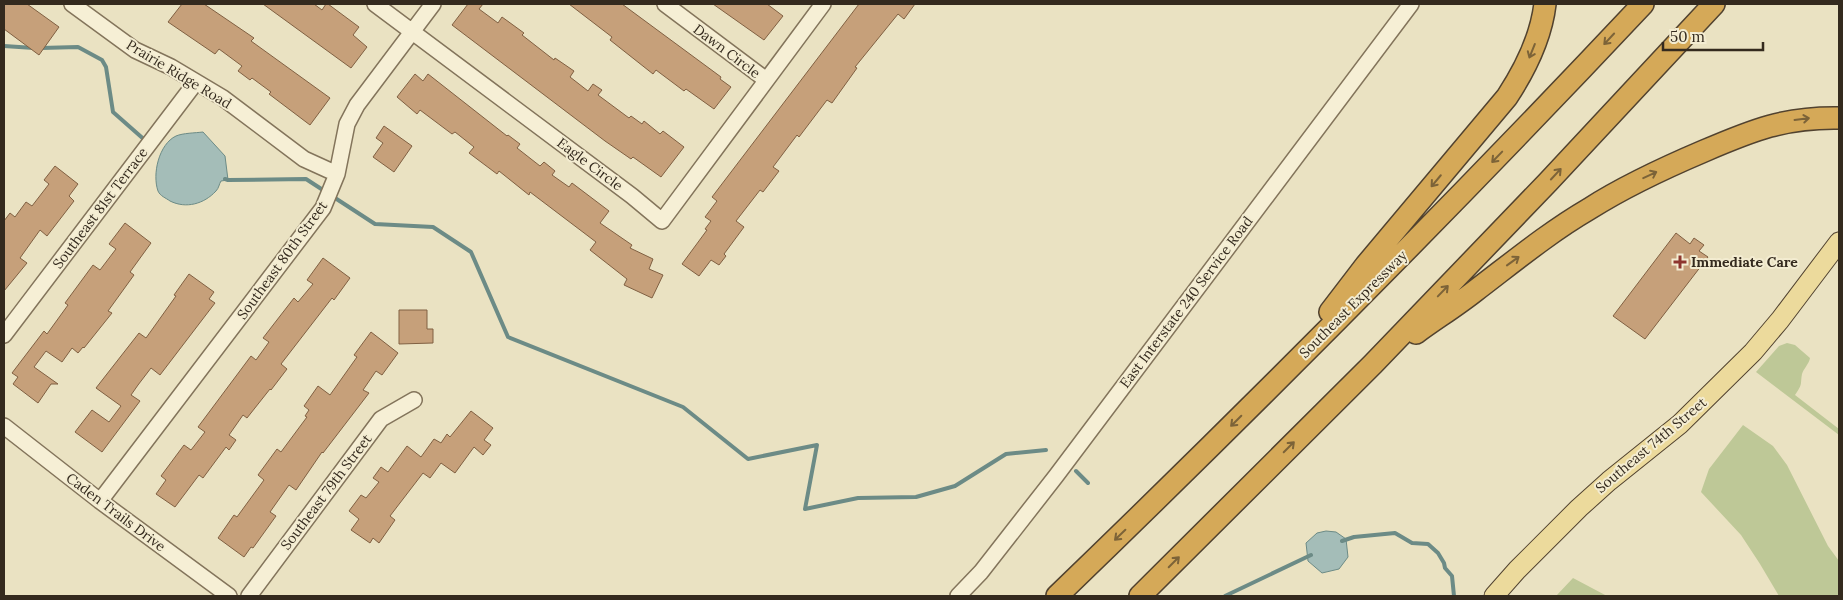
<svg xmlns="http://www.w3.org/2000/svg" width="1843" height="600" font-family="Lora,serif">
	<rect width="100%" height="100%" fill="#eae2c2"/>
	<path fill="#bec897" d="M1787,343L1795,345L1810,358C1809,364 1804,368 1802,374C1800,386 1803,383 1795,395L1839,429V435L1756,372L1779,346Z
		M1743,425L1773,446L1787,465L1828,546L1839,561V596H1779L1760,564L1741,535L1701,492L1709,469Z
		M1573,578L1607,596H1556Z"/>
	<path fill="#a4bdb8" stroke="#6c8b86" d="M203,132L225,156L228,180L221,181C219,184 219,188 216,191C204,204 186,209 170,201C166,198 160,196 158,191C152,174 159,144 176,136C183,133 195,133 203,132Z
		M1326,531L1336,532L1346,539L1348,557L1339,569L1322,573L1308,561L1306,543L1317,533Z"/>
	<g fill="none" stroke-linecap="round" stroke-linejoin="round">
		<path stroke="#6c8b86" stroke-width="4" d="M4,46L34,48
			M41,48L78,47L102,60L106,67L113,112L147,142
			M225,179L228,180L306,179L326,192
			M332,196L375,224L433,227L471,252L508,337L683,407L748,459L817,445L805,509L858,498L916,497L955,486L1006,454L1046,450
			M1076,471L1088,483
			M1342,541L1354,537L1395,533L1412,543L1428,544L1438,553L1444,563L1445,568L1452,576L1454,596
			M1225,596L1311,555"/>
	</g>
	<path fill="#c6a07a" stroke="#806042" d="M4,4H27L59,27L39,55L4,29Z
		M182,4H204L254,38L251,41L330,98L310,125L269,94L271,92L252,78L250,80L238,71L242,66L219,49L215,54L168,22Z
		M263,4H314L322,10L326,4H328L359,27L353,35L367,47L351,68Z
		M468,4H483L479,9L498,23L502,17L524,33L522,35L554,60L555,58L574,71L570,77L588,91L593,84L602,90L598,95L629,118L631,116L642,124L644,121L660,134L663,131L684,147L661,177L633,157L631,159L605,141L452,25Z
		M569,4H622L721,77L720,79L731,87L714,109L686,89L684,91L656,70L653,74L610,40L612,37Z
		M713,4H767L783,16L764,40Z
		M859,4H915L904,19L898,14L855,67L857,68L832,103L827,100L799,137L797,135L773,167L779,171L763,192L760,190L736,221L744,227L724,254L726,256L719,265L711,260L699,276L682,264L707,230L705,229L711,221L705,217L717,201L712,197Z
		M415,74L423,81L428,74L507,136L508,135L520,144L517,148L540,166L544,162L555,171L552,175L569,187L572,183L609,211L600,223L632,245L630,248L653,259L649,269L663,275L652,298L624,285L627,279L590,250L596,242L530,192L529,195L499,171L497,174L469,153L474,147L455,132L452,134L420,110L417,114L397,97Z
		M384,126L412,146L394,172L373,157L383,143L376,138Z
		M55,166L78,184L69,196L74,201L47,236L40,230L20,258L27,263L4,291V221L10,213L15,217L26,202L32,206L49,184L44,180Z
		M125,223L151,243L130,272L134,275L108,311L112,313L84,348L83,347L78,353L72,348L62,362L46,351L34,367L58,384H51L38,403L13,384L18,377L12,373L44,331L47,334L68,305L65,303L93,265L100,270L116,249L109,244Z
		M1676,233L1690,244L1694,238L1704,245L1699,251L1708,257L1645,339L1613,316Z
		M323,258L350,278L334,300L332,298L281,364L287,369L271,390L270,389L247,418L243,415L229,435L236,440L229,450L226,447L203,478L199,475L175,507L156,494L166,480L161,476L184,445L191,450L205,432L198,427L251,356L256,360L269,342L263,338L294,298L298,302L313,284L307,280Z
		M189,274L214,292L209,299L215,303L160,375L151,368L138,385L131,395L140,401L102,452L75,432L92,410L109,422L121,406L96,388L139,333L146,338L176,296L174,295Z
		M399,310H427V329H433V343L399,344Z
		M371,332L398,353L382,375L376,371L363,390L369,393L323,453L322,452L296,490L289,485L270,512L276,516L253,548L251,547L244,557L218,538L234,515L237,517L264,480L258,475L277,449L281,452L307,417L305,416L309,410L304,406L318,386L330,395L357,357L354,355Z
		M471,411L493,428L484,440L491,445L483,455L474,447L455,473L441,463L430,478L423,473L390,516L395,520L379,543L373,538L370,543L351,530L359,519L349,511L361,495L366,498L379,482L373,478L381,467L388,472L407,446L421,457L434,439L441,443L447,434L450,437Z"/>
	<g fill="none" stroke-linecap="round" stroke-linejoin="round">
		<g stroke="#83745b" stroke-width="18">
			<path id="minor" d="M72,4L135,50L171,67L223,98L304,159L337,174
				M375,4L632,196L662,221L823,4
				M665,4L765,79
				M4,335L196,82
				M4,426L100,501L229,596
				M100,501L323,208L337,174L347,124L357,105L433,4
				M249,596L381,419L414,400
				M958,596L981,572L1056,476L1411,4"/>
		</g>
		<g stroke="#51422f" stroke-width="21">
			<path id="major" d="M1494,596L1517,570L1579,508L1609,481L1680,424L1753,352L1780,320L1839,242"/>
		</g>
		<g stroke="#51422f" stroke-width="24">
			<path id="highway" d="M1330,312L1366,265L1507,97C1526,68 1541,38 1545,4
				M1416,333C1435,319 1456,306 1475,291C1512,263 1548,233 1589,209C1625,186 1664,168 1704,151C1753,130 1785,117 1839,118
				M1057,596C1257,403 1453,206 1643,4
				M1140,596L1373,364L1548,182L1714,4"/>
		</g>
		<use href="#minor" stroke="#f6efd5" stroke-width="15"/>
		<use href="#major" stroke="#ecda9c" stroke-width="19"/>
		<use href="#highway" stroke="#d5a958" stroke-width="21"/>
	</g>
	<defs><path id="oneway-shaft" d="M-6 0H5M1.5-3L5.5 0L1.5 3" fill="none" stroke-width="1.6" stroke-linecap="round" stroke-linejoin="round" transform="scale(1.25)"/></defs>
	<g stroke="#7c6338">
		<use href="#oneway-shaft" transform="translate(1609 39) rotate(133)"/>
		<use href="#oneway-shaft" transform="translate(1532 51) rotate(112)"/>
		<use href="#oneway-shaft" transform="translate(1802 119) rotate(-7)"/>
		<use href="#oneway-shaft" transform="translate(1497 157) rotate(134)"/>
		<use href="#oneway-shaft" transform="translate(1556 174) rotate(-47)"/>
		<use href="#oneway-shaft" transform="translate(1650 175) rotate(-25)"/>
		<use href="#oneway-shaft" transform="translate(1436 181) rotate(130)"/>
		<use href="#oneway-shaft" transform="translate(1513 261) rotate(-36)"/>
		<use href="#oneway-shaft" transform="translate(1443 291) rotate(-46)"/>
		<use href="#oneway-shaft" transform="translate(1236 421) rotate(135)"/>
		<use href="#oneway-shaft" transform="translate(1289 447) rotate(-45)"/>
		<use href="#oneway-shaft" transform="translate(1120 535) rotate(136)"/>
		<use href="#oneway-shaft" transform="translate(1174 562) rotate(-45)"/>
	</g>
	<path fill="#8e362f" stroke="#f3ecd1" stroke-width="2" d="M1677.5 254.5h5v5h5v5h-5v5h-5v-5h-5v-5h5z"/>
	<g text-anchor="middle" dominant-baseline="central" stroke-width="4" stroke-linejoin="round" paint-order="stroke">
		<g font-size="14" fill="#342a1e" stroke="#f3ecd1">
			<text transform="translate(727 51) rotate(37)">Dawn Circle</text>
			<text transform="translate(179 74) rotate(31)">Prairie Ridge Road</text>
			<text transform="translate(590 164) rotate(37)">Eagle Circle</text>
			<text transform="translate(100 208) rotate(-53)">Southeast 81st Terrace</text>
			<text transform="translate(282 260) rotate(-54)">Southeast 80th Street</text>
			<text transform="translate(1186 302) rotate(-53)">East Interstate 240 Service Road</text>
			<text transform="translate(1353 304) rotate(-45)">Southeast Expressway</text>
			<text transform="translate(1651 445) rotate(-40)">Southeast 74th Street</text>
			<text transform="translate(326 492) rotate(-53)">Southeast 79th Street</text>
			<text transform="translate(116 512) rotate(37)">Caden Trails Drive</text>
		</g>
		<g font-size="14" font-weight="bold" fill="#342a1e" stroke="#f3ecd1" text-anchor="start">
			<text x="1691" y="262">Immediate Care</text>
		</g>
	</g>
	<rect width="1843" height="600" fill="none" stroke="#342a1e" stroke-width="10"/>
	<path d="M1663 42v8h100v-8" fill="none" stroke="#342a1e" stroke-width="2.5"/>
	<text x="1670" y="42" font-size="15" fill="#342a1e" stroke="#f3ecd1" stroke-width="4" paint-order="stroke">50 m</text>
</svg>
